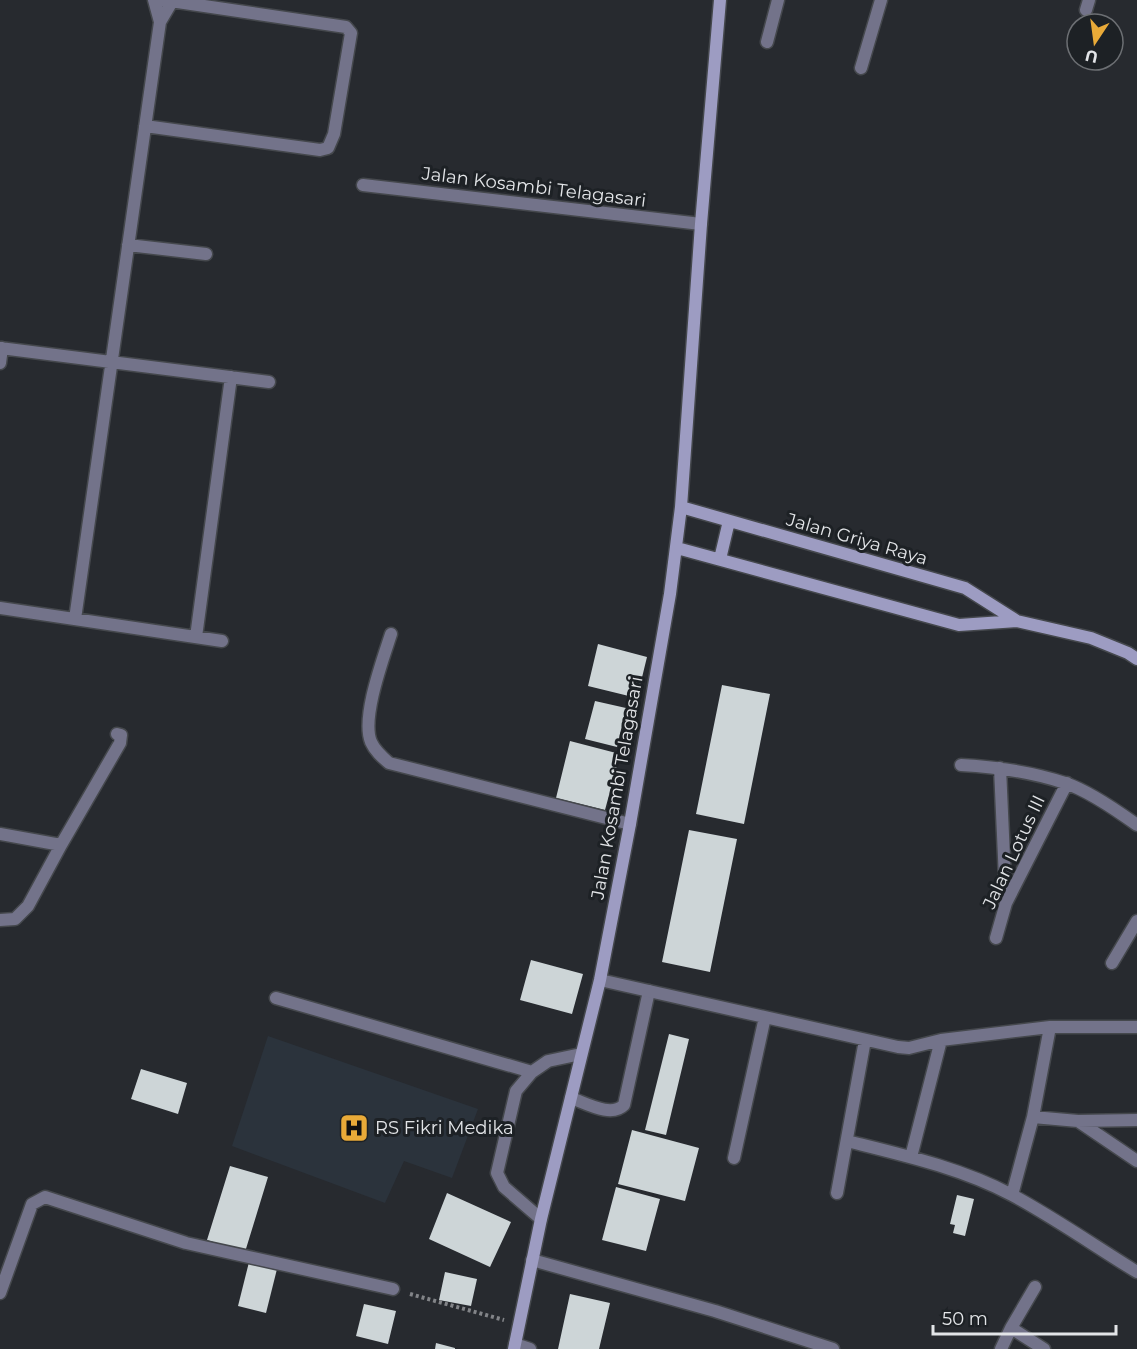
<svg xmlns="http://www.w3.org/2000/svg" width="1137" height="1349" font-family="Montserrat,sans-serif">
	<rect width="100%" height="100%" fill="#272a2f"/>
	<path fill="#2b333c" d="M268,1036L478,1109L452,1178L404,1161L385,1203L232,1146Z"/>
	<path fill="#cdd5d7" d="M598,644L647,657L637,698L588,686Z
		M722,685L770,694L744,824L696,814Z
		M595,701L626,708L617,747L585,739Z
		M570,741L620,754L605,810L556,798Z
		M689,830L737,839L710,972L662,962Z
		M531,960L583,974L572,1014L520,1000Z
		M669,1034L689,1039L666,1135L645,1130Z
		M141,1069L187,1083L178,1114L131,1099Z
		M632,1130L699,1148L685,1201L618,1184Z
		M230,1166L268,1177L245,1252L207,1240Z
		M616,1187L660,1199L646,1251L602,1240Z
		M447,1193L511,1222L490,1267L429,1239Z
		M957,1195L974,1199L965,1236L953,1233L955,1225L950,1224Z
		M249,1262L277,1269L266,1313L238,1306Z
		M445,1272L477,1279L471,1306L439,1300Z
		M570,1294L610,1303L599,1349H558Z
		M364,1304L396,1311L388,1344L356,1336Z
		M436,1343L455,1348V1349H435Z"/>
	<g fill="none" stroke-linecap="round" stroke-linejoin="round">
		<g stroke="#45484d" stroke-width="15">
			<path id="lane" d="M276,998L532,1072
				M571,1098C586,1103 611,1118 624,1105L649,991
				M541,1219L504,1187L497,1173L516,1091L532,1072L548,1061L581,1054"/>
		</g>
		<g stroke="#45484d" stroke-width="15">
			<path id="street" d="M154,0L160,22
				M1086,10L1089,0
				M767,42L778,0
				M861,68L881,0
				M145,126L320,150L328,148L334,134L350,39L351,33L346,27L164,0
				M363,185L701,224
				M128,245L206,254
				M0,348L269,382
				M0,363L2,348
				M0,608L222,641
				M75,619L160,22L173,0
				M391,634C383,659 361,718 371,742C375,751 382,757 389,763L630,824
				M196,637L231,377
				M961,765C996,767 1032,772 1065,783C1086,790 1119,812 1137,825
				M1000,768L1006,902
				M0,834L61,845L120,743L121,735L117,734
				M0,920L15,919L28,906L61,845
				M996,938L1006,903L1067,783
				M1112,963L1137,921
				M600,980L898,1047L909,1048L941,1040L1050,1027H1137
				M1033,1117L1078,1121L1137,1120
				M1078,1121L1137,1161
				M847,1141C903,1155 961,1168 1012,1195C1055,1218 1096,1247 1137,1272
				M911,1157L941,1040
				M734,1158L765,1017
				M837,1193L865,1040
				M1012,1195L1033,1117L1050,1027
				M532,1260L715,1311L833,1349
				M0,1293L32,1204L45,1197L186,1243L393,1289
				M1011,1328L1044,1349
				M515,1344L530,1349
				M1001,1349L1011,1328L1035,1287"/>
		</g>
		<g stroke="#45484d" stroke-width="15">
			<path id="secondary" d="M681,507L965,588L1017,621
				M677,548L959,625L1017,621L1091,638L1128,653L1137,659
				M720,559L729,521
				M514,1349L541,1219L600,980L630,824L670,594L681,507L701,224L720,0"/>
		</g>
		<path stroke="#828488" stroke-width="4" stroke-dasharray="3 3" stroke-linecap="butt" d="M410,1294L504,1320"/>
		<use href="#lane" stroke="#73738a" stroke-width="12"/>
		<use href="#street" stroke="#73738a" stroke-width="12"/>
		<use href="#secondary" stroke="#9d9cc2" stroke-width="12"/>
	</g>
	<defs>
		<g id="hospital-square" transform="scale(1.5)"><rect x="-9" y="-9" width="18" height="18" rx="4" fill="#e9aa38" stroke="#1d2125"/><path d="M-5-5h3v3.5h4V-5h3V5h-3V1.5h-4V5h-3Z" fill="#111"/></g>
	</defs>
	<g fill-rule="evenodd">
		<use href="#hospital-square" x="354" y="1128"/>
	</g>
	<g text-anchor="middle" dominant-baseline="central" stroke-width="6" stroke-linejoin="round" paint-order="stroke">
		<g font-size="18" fill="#e3e5e8" stroke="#1d2125">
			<text transform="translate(534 187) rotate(7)">Jalan Kosambi Telagasari</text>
			<text transform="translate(857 539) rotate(16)">Jalan Griya Raya</text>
			<text transform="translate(617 788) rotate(-80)">Jalan Kosambi Telagasari</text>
			<text transform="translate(1014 852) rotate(-65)">Jalan Lotus III</text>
		</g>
		<g font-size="18" fill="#e3e5e8" stroke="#1d2125" text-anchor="start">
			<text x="375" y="1128">RS Fikri Medika</text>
		</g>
	</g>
	<g transform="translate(1095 42) rotate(193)"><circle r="28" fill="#1d2125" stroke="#6c6f73" stroke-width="1.5"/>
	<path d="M0-4.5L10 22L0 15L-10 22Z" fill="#e9aa38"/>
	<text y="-9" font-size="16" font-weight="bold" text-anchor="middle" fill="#e3e5e8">U</text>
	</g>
	<path d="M933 1325v9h183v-9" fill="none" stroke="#e3e5e8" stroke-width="3"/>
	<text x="942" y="1325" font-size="18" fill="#e3e5e8" stroke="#1d2125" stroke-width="4.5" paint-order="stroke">50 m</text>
</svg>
